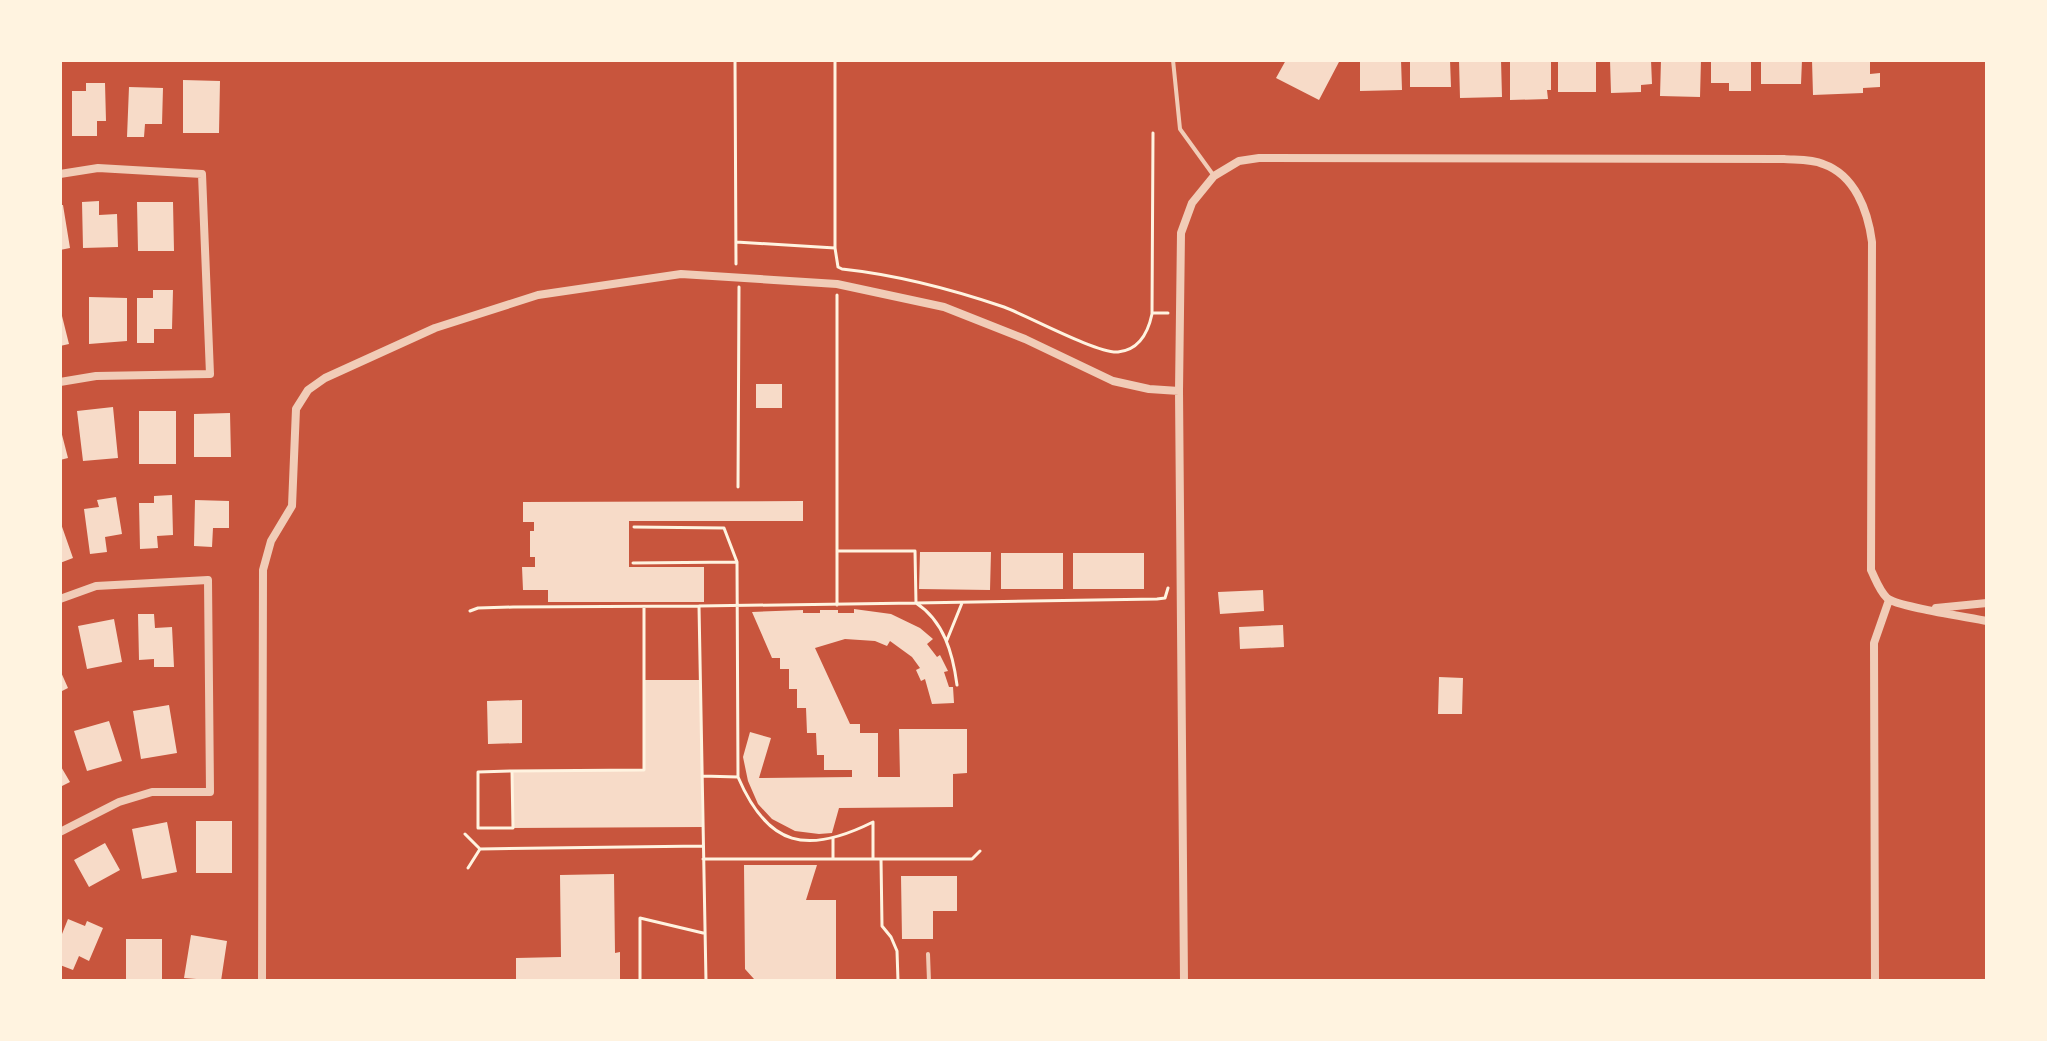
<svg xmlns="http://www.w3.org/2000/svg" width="2047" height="1041" font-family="'IBM Plex Sans',sans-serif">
	<rect width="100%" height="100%" fill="#c8553d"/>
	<path fill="#f7dbc8" d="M1286,60H1340L1319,100L1276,78Z
		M1360,60H1401L1402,90L1360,91Z
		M1410,60H1450L1451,87H1410Z
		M1459,60H1501L1502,97L1460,98Z
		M1510,60H1551V90H1547L1548,99L1510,100Z
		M1558,60H1596V92H1558Z
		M1610,60H1651L1652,84L1641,85V92L1611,93Z
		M1661,60H1701L1700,97L1660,96Z
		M1711,60H1751V91H1729V83H1711Z
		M1761,60H1802L1801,84H1761Z
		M1812,60H1870V74L1880,73V87L1863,88V93L1813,95Z
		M183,80L220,81L219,133H183Z
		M86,83H105L106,121H97V136H72V91H86Z
		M129,87L163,88L162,124H145L144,137H127Z
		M99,201V215L117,214L118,247L83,248L82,202Z
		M137,202H173L174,251H138Z
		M60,205H63L70,248L60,250Z
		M153,290H173L172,329H154V343H137V298H153Z
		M89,297L127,298V341L89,344Z
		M60,308L69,344L60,346Z
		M756,384H782V408H756Z
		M113,407L118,458L83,461L77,411Z
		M139,411H176V464H139Z
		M230,413L231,457H194V414Z
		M60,427L68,458L60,460Z
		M172,495L173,535L157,536L158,548L140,549L139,503H154V496Z
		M116,497L122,534L105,537L107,552L90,554L84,509L99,507L97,500Z
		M195,500L229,501V528H213L212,547L194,546Z
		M803,501V521H629V567H704V602H548V590H523L522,567H535V557H530V531H534V522H523V502Z
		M60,521L73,558L60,563Z
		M920,552H991L990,590L919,589Z
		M1001,553H1063V589H1001Z
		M1073,553H1144V589H1073Z
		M1263,590L1264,611L1220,614L1218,592Z
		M854,609L891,614L920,628L933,639L927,644L937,657L940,655L948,671L944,672L949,687H953L954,703L932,704L925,679L921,681L916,670L920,668L912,657L890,641L887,646L875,641L845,639L815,648L850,724H860V733H878V777H900L899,729H967V773L953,774V807L839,808L832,833L819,834L795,831L772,819L758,804L748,781L743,757L750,732L771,738L759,778L852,777V770H824V755H817L816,733H807L806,708H797V689H789V669H780V658H772L752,612L803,610V613H820V610H838V613H854Z
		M138,614H154L155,628L172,627L174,667H154V659L139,660Z
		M114,619L122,662L87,669L78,626Z
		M1283,625L1284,647L1240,649L1239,627Z
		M60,670L68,688L60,692Z
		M1439,677L1463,678L1462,714H1438Z
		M643,680H701L702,827L513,828L512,771L644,770Z
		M522,700V743L488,744L487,701Z
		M169,705L177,753L141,759L133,711Z
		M109,721L122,761L87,771L74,731Z
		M60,765L70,782L60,787Z
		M196,821H232V873H196Z
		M167,822L177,872L142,879L132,829Z
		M105,843L120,870L89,887L74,860Z
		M744,865H817L806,900H836V981H752L754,979L745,969Z
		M614,874L615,953L620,952V981H516V958L561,957L560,875Z
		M901,876H957V911H933V939H902Z
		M68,919L85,926L87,921L103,928L89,961L79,956L73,970L60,965V939Z
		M191,935L227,941L221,981L184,978Z
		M126,939H162V981H126Z"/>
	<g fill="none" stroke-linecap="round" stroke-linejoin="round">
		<path stroke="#fff3e0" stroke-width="3" d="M735,60L736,264
			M736,242L835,248V60
			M835,248L838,267L842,269C898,275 951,289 1004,307C1028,316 1098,354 1118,352C1139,350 1148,333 1152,314L1153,133
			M837,295V605
			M1152,313H1168
			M738,487L739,287
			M634,527L724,528L737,562
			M838,551H915L916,603L1157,599L1165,598L1168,588
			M633,563L737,562L738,777L702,776
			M699,606L916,603C944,621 953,654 957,685
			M470,611L478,608L513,607L699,606L706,981
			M947,640L962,603
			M512,771L644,770V607
			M512,771L513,828H478V772Z
			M738,777C768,847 807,855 873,822V859
			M465,834L480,849L468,868
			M833,838V858
			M480,849L703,846
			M703,859H972L980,851
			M881,859L882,926L891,937L897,951L898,981
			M640,981V918L703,933"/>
		<path stroke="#f1ccb7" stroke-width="4" d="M1173,60L1180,129L1214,176
			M928,954L929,981"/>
		<path stroke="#f1ccb7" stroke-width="8" d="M60,174L98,168L202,174L210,374L96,376L60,382
			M60,599L96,586L208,580L210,792H152L119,802L60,832
			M1936,608L1987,603
			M262,981L263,570L271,541L292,506L296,409L308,390L325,378L435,328L538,295L681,274L837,284L944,307L1025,339L1113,381L1149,389L1179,391
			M1184,981L1179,391L1181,233L1192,203L1214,176L1239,161L1259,158L1784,159C1796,160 1812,159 1823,164C1855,175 1868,211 1872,242L1871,570C1876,580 1879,590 1887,598C1897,607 1968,617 1987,621
			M1875,981L1874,643L1889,600"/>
	</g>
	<rect width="2047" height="1041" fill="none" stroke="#fff3e0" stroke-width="124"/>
</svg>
